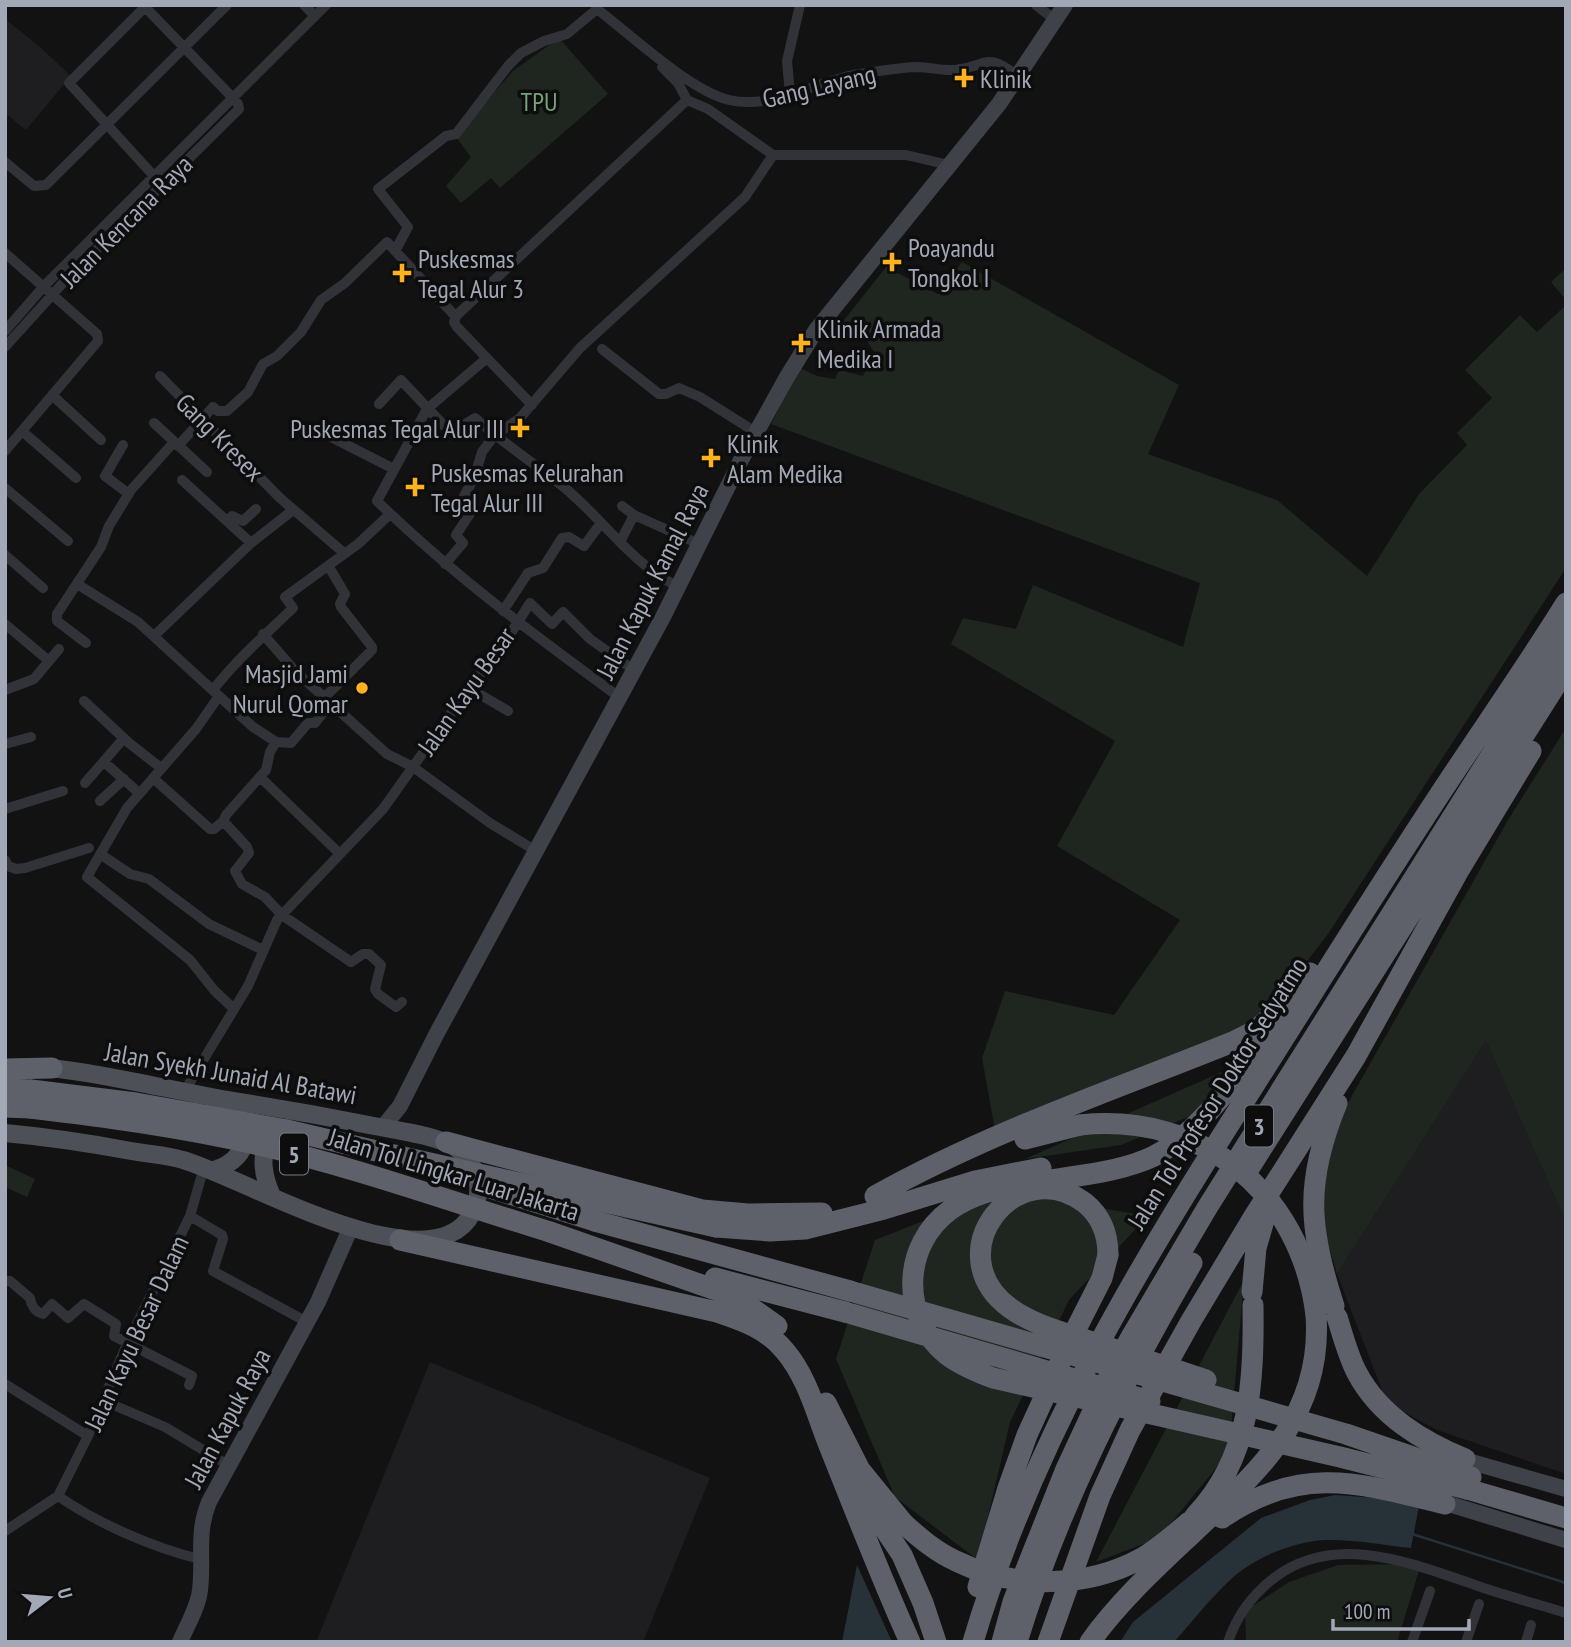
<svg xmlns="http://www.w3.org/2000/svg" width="1571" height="1647" font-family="'PT Sans Narrow',sans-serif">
	<rect width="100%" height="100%" fill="#121213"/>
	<path fill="#1e1e20" d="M5,19L40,47L71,76L26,130L5,113Z
		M1486,1039L1566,1223V1474L1437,1430L1387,1403L1337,1274Z
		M430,1362L710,1478L643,1642H316Z"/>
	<path fill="#1e261f" d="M559,38L608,94L500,188L491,178L461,203L446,186L471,157L456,137L513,71Z
		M962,262L1179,385L1148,454L1277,500L1367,576L1419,494L1467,445L1457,433L1492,398L1465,370L1520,315L1537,332L1566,305V568L1328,934L1261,1021L995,1130L982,1058L1005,991L1114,1015L1180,920L1057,846L1115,741L951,644L963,618L1016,629L1033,585L1183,647L1200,583L771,424L800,368L817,376L835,379L839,370L863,376L875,353L867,341L837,329L886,267L938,294Z
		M1566,268V300L1551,282Z
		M1566,728V1223L1486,1040L1337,1274L1326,1237L1323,1188L1332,1131L1508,820Z
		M1233,1067L1197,1113L1121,1145L1025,1159Z
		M5,1165L35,1179L27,1197L5,1187Z
		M999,1191L1148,1216L1069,1300L1010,1422L978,1560L895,1497L836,1359L875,1240Z
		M1244,1280L1229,1452L1159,1538L1096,1562Z
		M1421,1564L1397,1642H1246L1245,1611L1289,1582L1338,1565Z"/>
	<path fill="#273138" d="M1335,1495L1420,1501L1411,1548C1383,1545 1353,1539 1325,1540C1292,1542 1252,1558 1228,1582C1209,1600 1192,1622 1174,1642H1120L1133,1622L1261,1518L1310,1500Z
		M857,1565L892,1642H842Z"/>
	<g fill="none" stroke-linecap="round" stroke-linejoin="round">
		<path stroke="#273138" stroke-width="2.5" d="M1409,1533L1566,1583"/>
		<path stroke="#323339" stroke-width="10" d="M147,5L69,83L153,175
			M304,5L315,16
			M1036,5L1055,20
			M662,67L678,83L687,100
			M790,94L787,61L800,5
			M687,100L708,109L773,155H906L949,165
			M5,162L34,186L46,185L227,5
			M395,251L408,227L378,189L446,136L456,134L508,66L521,53L544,41L567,34L597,9C631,35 689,90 729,100C773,110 816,81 859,74C878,71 898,68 917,67C930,67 943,71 955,70C990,66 984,51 1018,76
			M5,253L97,334L98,341L5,451
			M458,314L687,100
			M5,331L44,286L326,5
			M5,347L62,284L239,109L238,104L232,97L145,7
			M602,349L659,394H666L679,388L700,397L757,433
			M487,358L427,409L377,501C452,574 534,635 619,697
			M160,376L280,498L344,553
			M52,395L101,440
			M379,404L401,380L451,433L475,418C502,442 532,462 560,484C601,516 630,563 677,586
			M154,423L207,472
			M22,431L76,478
			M331,437L394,469
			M123,445L105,476L129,494
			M178,446L213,407L218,411H227L248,392L263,364L277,356L301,332L321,300L345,283L387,242L456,317L454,322L457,327L532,405
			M182,480L251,543L293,510
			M5,488L68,541
			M622,506L634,515L699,544
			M227,521L232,516L243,521L256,509
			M620,542L634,515
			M5,555L43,588
			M445,564L463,543L456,535L471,512L463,498L474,478L482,452L494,436L520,418L580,348L745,197L773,155
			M77,584L138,622L219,696L196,729L127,808L87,877L190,960L214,990L234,1009
			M503,611L528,573L543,568L562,538L569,537L584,546L601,523
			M5,624L49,661
			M263,634L295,671L387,754L413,767L490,823L536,851
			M154,636L251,543
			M86,643L57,621V614L101,547L109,526L131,490L174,442
			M469,688L508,711
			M5,690L34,679L59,649
			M213,690C237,659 265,635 293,608L285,597L358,544L390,514
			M219,696L253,727L276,742
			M325,697L372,650V647L341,607L340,604L345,594L329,567
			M84,701L129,743L161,768
			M5,744L31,737
			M104,762L139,793
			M260,777L339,853
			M153,778L210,829H214L221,823H225L247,847L249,853L235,871L242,884L265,897L282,915L351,962L363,954H369L381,965L375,989L378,994L396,1007L402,1002
			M85,783L124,738
			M100,801L124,779
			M5,809L63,791
			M223,822L226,815L266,770L270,752L276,742L291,743L308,723H315L331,703
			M100,854L130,874L149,879L209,924L263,950
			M5,860L8,866L16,869L25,868L89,848
			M184,1092L248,986L277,920L383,809L469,688L502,647L530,603L552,624L563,612L590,639L634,670
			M190,1216L222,1235L223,1239L213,1271L307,1322
			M5,1281H10L30,1298C31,1305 35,1312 43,1314L52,1304L68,1318L84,1304L116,1324L114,1336L192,1376L189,1385
			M5,1384L88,1436
			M104,1401L165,1427L228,1465
			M58,1496C97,1523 153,1548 200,1559
			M5,1531L58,1496L88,1436L127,1344L190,1216L204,1167
			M1228,1642C1237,1615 1252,1595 1274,1578C1336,1531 1413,1564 1478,1586C1507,1596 1537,1604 1566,1613
			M1412,1642L1430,1591
			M1466,1642L1479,1604
			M1526,1642L1531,1625"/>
		<path stroke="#404249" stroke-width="16" d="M383,1127L400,1106L437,1033L663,617L742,458L787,377L816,330L999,104L1065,5
			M1454,1457L1566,1489
			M1436,1500L1566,1540
			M180,1642C187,1625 198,1608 200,1590C204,1558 196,1533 209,1502L318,1302L351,1227"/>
		<path stroke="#4e5058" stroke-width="18" d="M5,1133C48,1137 89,1143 131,1151C148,1154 167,1155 183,1160C241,1176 445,1299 476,1204C484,1179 470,1153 447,1143C423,1133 394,1130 369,1125C324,1116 279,1108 233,1101C169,1090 105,1073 40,1067
			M268,1135C261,1158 262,1174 272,1196
			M214,1170C234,1164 246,1151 248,1129"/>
		<path stroke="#5e616a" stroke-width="21" d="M5,1069L52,1068
			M5,1089L31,1090
			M5,1107L30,1108
			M287,1130L372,1150
			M1025,1139L1080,1125
			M446,1142L702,1210L748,1214L822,1213
			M1248,1170L1566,669
			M1023,1184C1063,1177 1107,1175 1145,1160C1210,1135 1269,1029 1310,973
			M875,1196C989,1132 1114,1090 1235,1041L1253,1032L1269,1019
			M595,1221L850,1291
			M716,1227L770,1231L805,1229L884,1209L975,1181L1041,1168
			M550,1232L719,1291L746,1304L777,1326
			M400,1240L717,1312C744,1321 767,1329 785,1351C808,1378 817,1416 830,1448C856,1513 881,1578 910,1642
			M715,1278L845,1312
			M1252,1292L1256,1248L1266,1213
			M1334,1306C1308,1227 1305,1181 1337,1103
			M1337,1317C1343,1336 1348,1356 1357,1373C1380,1416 1422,1441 1465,1459
			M826,1403L860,1470L904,1524
			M854,1483L902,1555L923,1603L936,1642
			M1467,1489L1566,1518
			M1195,1516C1251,1458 1254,1381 1253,1305
			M1222,1518C1301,1464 1360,1483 1445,1504
			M978,1587L1008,1488L1027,1435L1070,1341L1102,1278L1108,1255
			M973,1642C1034,1437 1141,1262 1255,1084C1311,996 1366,907 1423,820C1470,747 1520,677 1566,603
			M1002,1642L1013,1602L1066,1469L1108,1379L1131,1337L1207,1208L1566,636
			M1017,1642C1058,1507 1121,1385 1192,1263
			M1048,1642L1100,1496L1130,1430L1191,1321L1253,1218L1356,1056L1459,870L1531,751
			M1090,1642C1120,1600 1159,1565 1196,1530C1262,1468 1323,1413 1316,1315"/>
		<path stroke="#5e616a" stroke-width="21" d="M31,1090L136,1103L287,1130
			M30,1108C106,1117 181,1127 255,1144C355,1167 452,1202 550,1232
			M1080,1125C1203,1112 1301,1193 1316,1315
			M372,1150L716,1227
			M1020,1185C995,1189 971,1195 950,1210C902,1245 900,1317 946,1354C960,1365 977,1372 993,1378L1340,1457L1467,1489
			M487,1187L595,1221
			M1108,1255C1108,1234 1101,1216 1085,1203C1016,1151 936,1254 1010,1308C1033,1325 1063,1332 1089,1341C1128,1354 1167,1367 1206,1380
			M850,1291L1346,1434L1471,1477
			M845,1312L1150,1401
			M904,1524C920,1538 936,1552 956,1561C1013,1589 1086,1589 1142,1558C1159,1548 1174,1535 1189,1522"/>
	</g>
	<g fill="#feb21f" stroke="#0d0d0e" stroke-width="2.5">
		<path d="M960.5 67.5h7v7h7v7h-7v7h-7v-7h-7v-7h7z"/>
		<path d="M888.5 251.5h7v7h7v7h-7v7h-7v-7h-7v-7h7z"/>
		<path d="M398.5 262.5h7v7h7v7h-7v7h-7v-7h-7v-7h7z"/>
		<path d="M797.5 332.5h7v7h7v7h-7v7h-7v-7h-7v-7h7z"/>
		<path d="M516.5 417.5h7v7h7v7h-7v7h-7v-7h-7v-7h7z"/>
		<path d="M707.5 447.5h7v7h7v7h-7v7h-7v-7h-7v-7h7z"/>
		<path d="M411.5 476.5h7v7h7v7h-7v7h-7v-7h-7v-7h7z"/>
		<circle cx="362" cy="688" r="7"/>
	</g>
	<g text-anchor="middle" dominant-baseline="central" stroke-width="7" stroke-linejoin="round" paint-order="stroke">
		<g fill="#0d0d0e" stroke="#757a83" stroke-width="2">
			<rect x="1245" y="1105.5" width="28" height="41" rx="5"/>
			<rect x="280" y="1133.5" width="28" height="41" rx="5"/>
		</g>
		<g font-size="24" font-weight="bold" fill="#a2a8b5">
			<text x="1259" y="1126">3</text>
			<text x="294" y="1154">5</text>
		</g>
		<g font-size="26" fill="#a2a8b5" stroke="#0d0d0e" text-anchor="start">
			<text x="980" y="78">Klinik</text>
			<text x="908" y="247">Poayandu<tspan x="908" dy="30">Tongkol I</tspan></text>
			<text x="418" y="258">Puskesmas<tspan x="418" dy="30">Tegal Alur 3</tspan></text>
			<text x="817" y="328">Klinik Armada<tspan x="817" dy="30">Medika I</tspan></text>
			<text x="504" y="428" text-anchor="end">Puskesmas Tegal Alur III</text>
			<text x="727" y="443">Klinik<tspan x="727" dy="30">Alam Medika</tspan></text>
			<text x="431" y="472">Puskesmas Kelurahan<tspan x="431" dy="30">Tegal Alur III</tspan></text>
			<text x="348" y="673" text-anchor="end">Masjid Jami<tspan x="348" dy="30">Nurul Qomar</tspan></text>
		</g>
		<g font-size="26" fill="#a2a8b5" stroke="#0d0d0e">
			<text transform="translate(819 86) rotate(-13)">Gang Layang</text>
			<text transform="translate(126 221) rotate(-45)">Jalan Kencana Raya</text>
			<text transform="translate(220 437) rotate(45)">Gang Kresex</text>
			<text transform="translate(652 581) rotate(-63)">Jalan Kapuk Kamal Raya</text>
			<text transform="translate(466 691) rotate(-55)">Jalan Kayu Besar</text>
			<text transform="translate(231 1073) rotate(10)">Jalan Syekh Junaid Al Batawi</text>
			<text transform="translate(1217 1093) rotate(-58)">Jalan Tol Profesor Doktor Sedyatmo</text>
			<text transform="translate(454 1174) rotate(17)">Jalan Tol Lingkar Luar Jakarta</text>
			<text transform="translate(136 1333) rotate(-65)">Jalan Kayu Besar Dalam</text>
			<text transform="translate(227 1418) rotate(-62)">Jalan Kapuk Raya</text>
		</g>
		<g font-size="26" fill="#77a27a" stroke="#0d0d0e">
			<text x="539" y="101">TPU</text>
		</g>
	</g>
	<rect width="1571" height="1647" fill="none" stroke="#a2a8b5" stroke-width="14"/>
	<g transform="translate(49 1598) rotate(74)" stroke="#0d0d0e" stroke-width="5" paint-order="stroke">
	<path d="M0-5L12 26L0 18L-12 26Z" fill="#a2a8b5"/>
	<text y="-10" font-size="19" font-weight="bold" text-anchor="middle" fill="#a2a8b5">U</text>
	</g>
	<path d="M1333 1619v10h136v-10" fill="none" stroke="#a2a8b5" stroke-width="3.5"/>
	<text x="1344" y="1619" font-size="21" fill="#a2a8b5" stroke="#0d0d0e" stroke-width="5" paint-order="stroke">100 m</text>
</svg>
